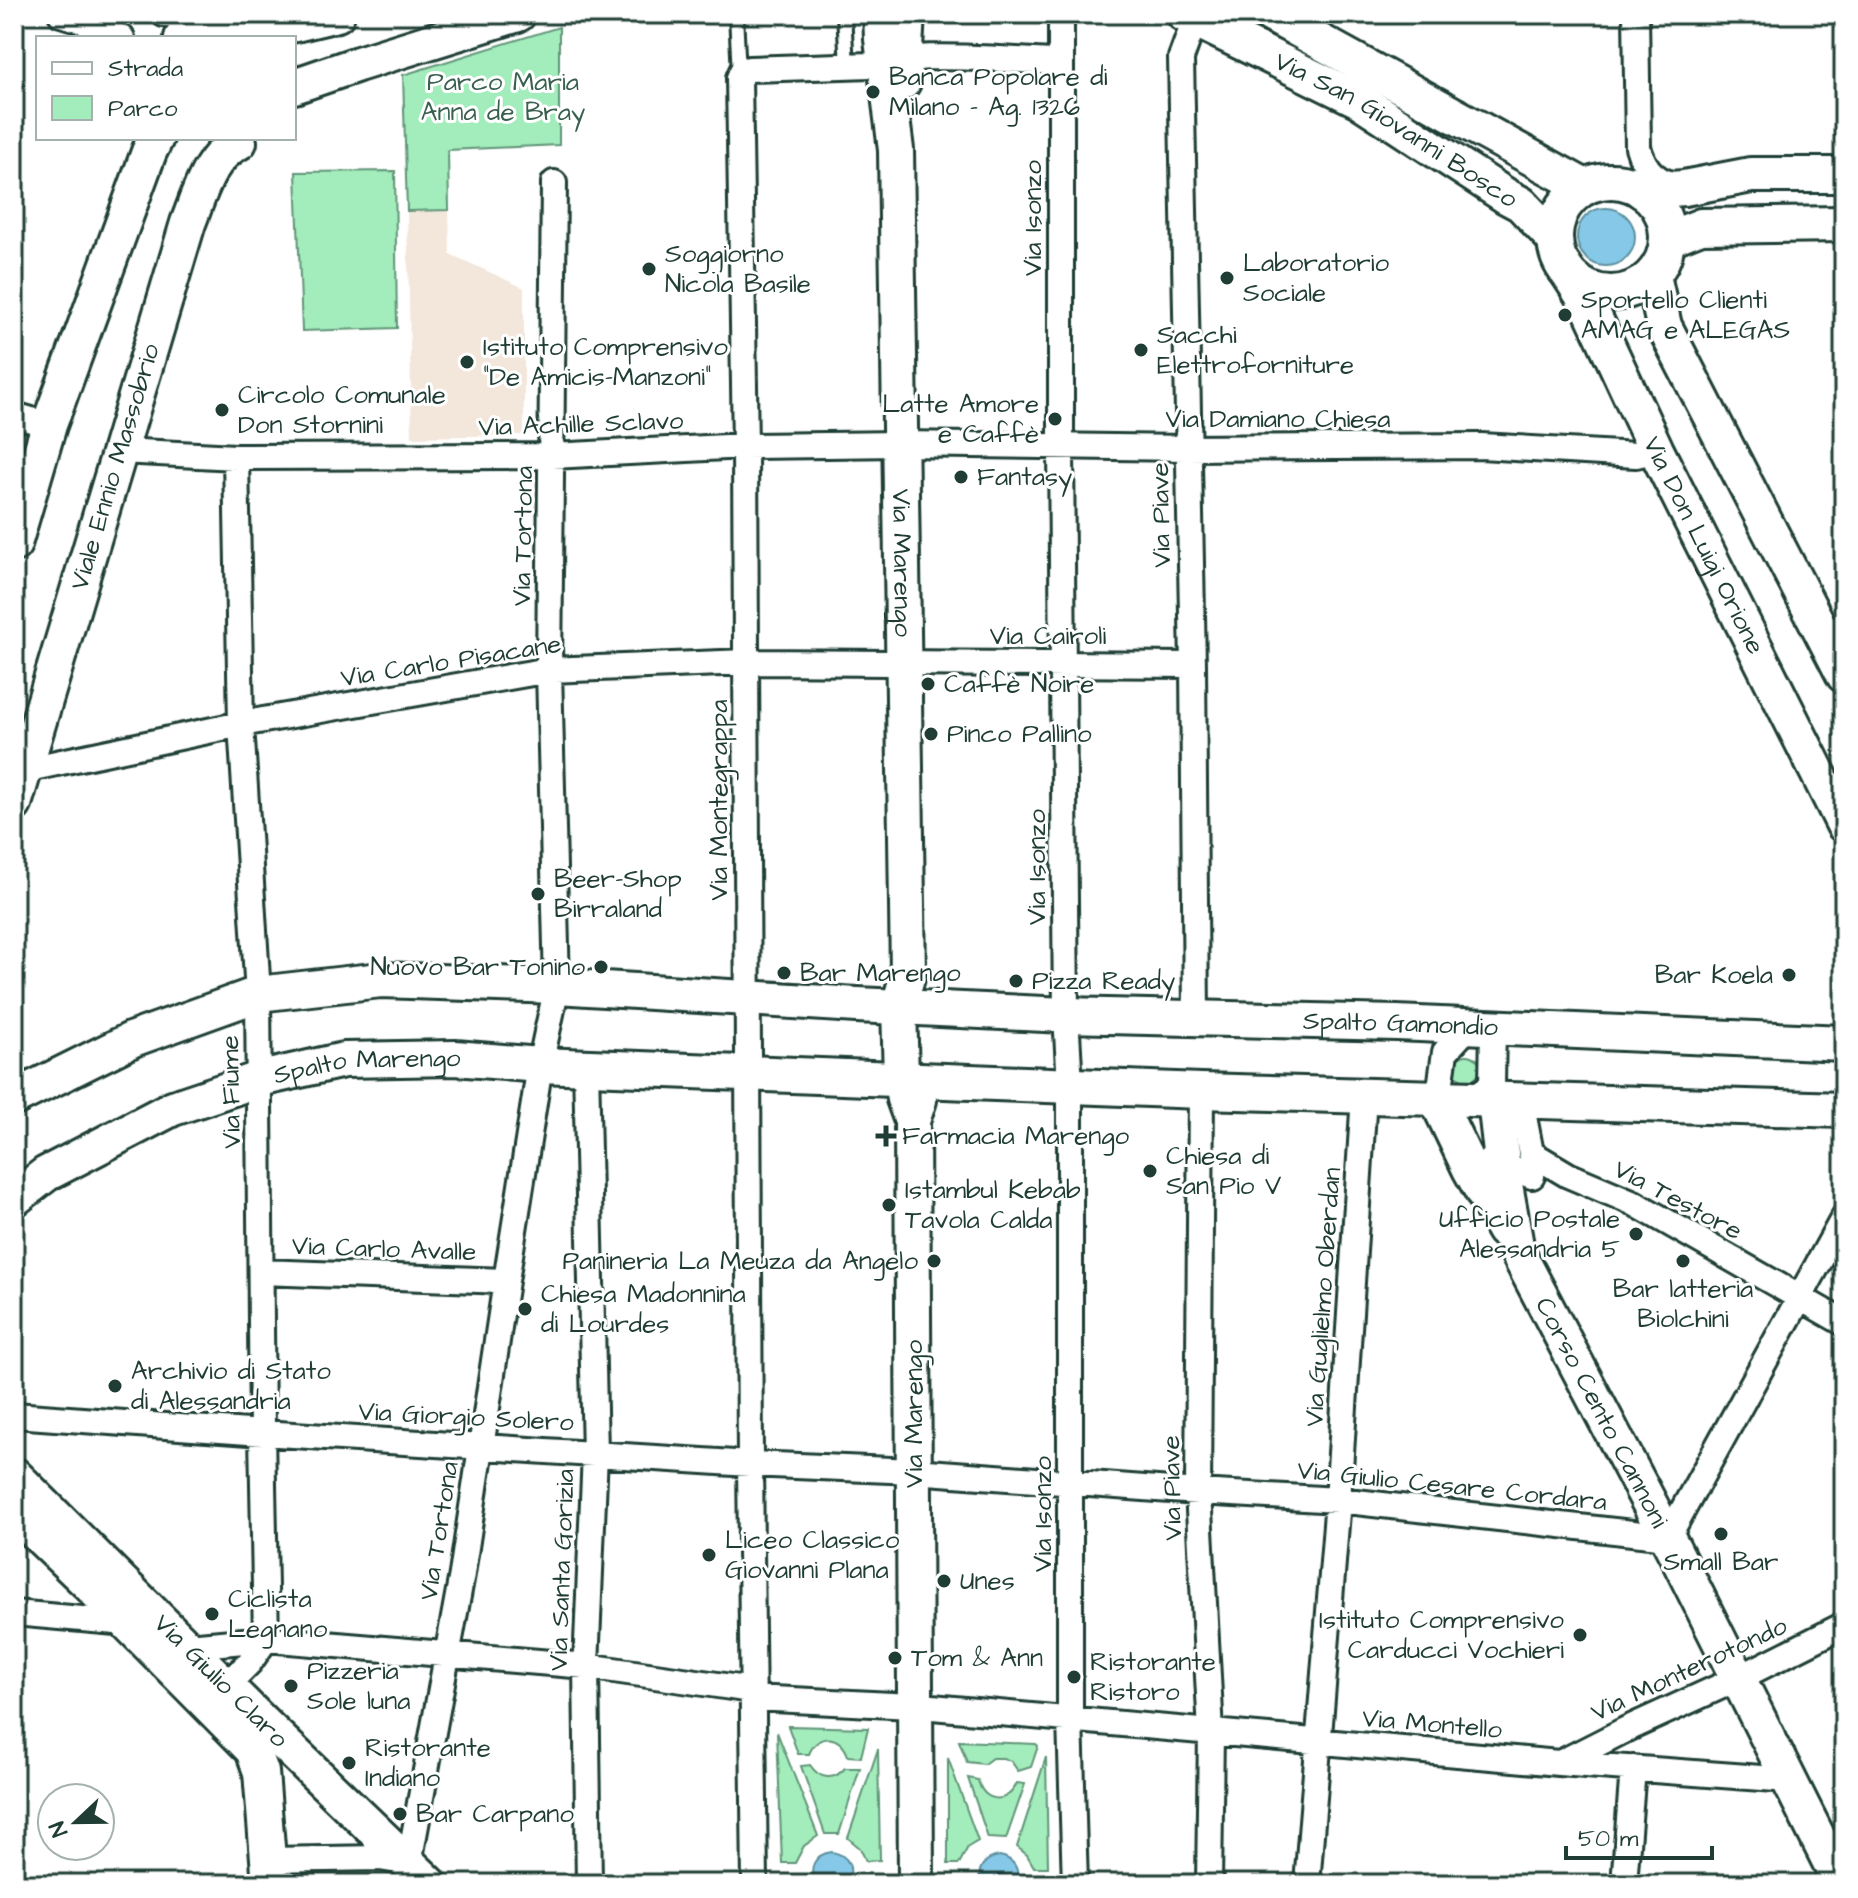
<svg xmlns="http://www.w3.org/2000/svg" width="1858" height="1898" font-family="'Architects Daughter',sans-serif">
	<rect width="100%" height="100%" fill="#fff"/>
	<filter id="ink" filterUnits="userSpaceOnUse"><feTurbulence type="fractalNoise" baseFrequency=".0125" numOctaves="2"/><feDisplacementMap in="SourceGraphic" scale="16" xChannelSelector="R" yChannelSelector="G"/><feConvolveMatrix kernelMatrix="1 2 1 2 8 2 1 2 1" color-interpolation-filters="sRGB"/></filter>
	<g filter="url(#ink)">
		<path fill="#f3e6db" d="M449,210L450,254L524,288V435L412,437L407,211Z"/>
		<path fill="#a3ecbb" stroke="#619478" stroke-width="2" d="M559,27V145L448,150L449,210L407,211L403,75Z
			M395,171L397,328L302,331L296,172Z
			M1454 1068a13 13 0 1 1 26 0a13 13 0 1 1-26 0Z
			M788,1726L868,1728L861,1757L848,1756C841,1734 818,1732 809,1754H798Z
			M777,1732L818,1836L804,1846L795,1863H782Z
			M959,1741L1036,1744L1038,1746L1031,1767L1018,1771L1011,1761L1003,1758H992L984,1764L967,1762Z
			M878,1749L880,1860L866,1861L860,1848L848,1838Z
			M1046,1757L1048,1867H1034L1027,1855L1017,1847Z
			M948,1758L978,1841L968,1847L959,1864H948Z
			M810,1765C820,1780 834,1781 845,1768H860L839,1834H825L801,1766Z
			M968,1778L978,1780C983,1803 1008,1805 1017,1783L1025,1784L1006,1839L988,1838Z"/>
		<path fill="#86c8e7" stroke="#5d909f" stroke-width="2" d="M1577 237a29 29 0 1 1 58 0a29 29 0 1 1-58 0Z
			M832,1852C849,1855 855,1869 846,1884H817C807,1869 814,1854 832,1852Z
			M1000,1856C1014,1859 1021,1870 1016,1884H981C976,1869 984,1858 1000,1856Z"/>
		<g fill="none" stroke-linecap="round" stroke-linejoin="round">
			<g stroke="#1f3d34" stroke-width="18">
				<path id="lane" d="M736,14L739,75
					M844,14L847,66"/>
			</g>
			<g stroke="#1f3d34" stroke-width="30">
				<path id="street" d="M61,14L100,26L122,38
					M164,14L213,18
					M1061,14V447L1066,1015L1070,1085V1719L1075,1884
					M1636,14L1638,147C1645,172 1657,182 1682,187
					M904,77C906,72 908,63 912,60C921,53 1032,61 1052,62L1058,57L1061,48
					M14,415L49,425
					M120,451L236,457L552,456L745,446L900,444L1187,448L1481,446L1636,455L1656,450
					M14,772L241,724L549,670L746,662L1193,665
					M1196,1017L1193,665L1181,58L1197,14
					M586,1066L595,1453L586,1666L589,1884
					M1201,1091L1198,1492L1211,1732L1209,1884
					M1436,1098L1441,1081L1445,1052L1469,1026
					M1469,1100L1492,1085L1493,1027
					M1521,1101L1531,1153L1568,1175L1634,1203L1844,1323
					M1490,1161L1502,1164L1532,1176
					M261,1272L506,1281
					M14,1415L262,1433L750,1464L914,1471L1198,1492L1338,1500L1668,1537L1844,1217
					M14,1613L127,1623
					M187,1646L266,1639L586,1666L752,1690
					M217,1695L250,1662L266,1639L262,1433L258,994L241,724L236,457
					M752,1698L932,1707L1559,1763L1790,1780
					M1562,1762L1625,1730L1739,1678L1844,1625
					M268,1860L380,1858L409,1863L462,1574L506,1281L540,1065L557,986L549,670L554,183
					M755,1884L750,1464L745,446L739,78L742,71L749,69L871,65L879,60L881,40
					M1307,1884L1338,1500L1364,1096
					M1624,1884L1633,1768"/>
			</g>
			<g stroke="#1f3d34" stroke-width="40">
				<g id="secondary">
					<path id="s1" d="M881,14L882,39L896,150L908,974L899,1006L901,1078L904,1099L912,1121"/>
					<path id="s2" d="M1184,14L1359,100L1506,196L1521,204L1555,240"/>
					<path d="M1270,14L1585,187"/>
					<path d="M262,32L337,14"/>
					<path d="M182,38C205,15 245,14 268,38"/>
					<path d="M903,82L907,14"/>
					<path d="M294,86L358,64L518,14"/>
					<circle cx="1611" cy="237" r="56"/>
					<path d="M1642,191L1684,188L1751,175H1844"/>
					<path d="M1668,239L1701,226L1844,224"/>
					<path id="s3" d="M1563,265L1589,306L1656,450L1844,825"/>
					<path d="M1653,275L1664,326L1844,675"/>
					<path d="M14,544L49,425L149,152L156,138"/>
					<path id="s4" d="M14,804L188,223C200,193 208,158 239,142"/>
					<path id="s5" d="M14,1098L133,1039L258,994L381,980L557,986L857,1005L1066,1015L1397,1023L1844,1043"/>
					<path d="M1436,1098L1470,1169L1504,1230"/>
					<path id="s6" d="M1495,1101L1504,1179L1517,1251L1674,1550L1841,1884"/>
					<path id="s7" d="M14,1199L46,1174L173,1108L260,1079L344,1060L455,1058L540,1065L1201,1091L1844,1110"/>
					<path id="s8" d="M14,1475L262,1722L430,1884"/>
					<path d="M14,1512L88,1583L253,1750L261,1772L270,1884"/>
					<path d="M916,1884L912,1121L919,1100"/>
				</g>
			</g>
			<use href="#lane" stroke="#fff" stroke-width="12"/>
			<use href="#street" stroke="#fff" stroke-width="24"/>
			<use href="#secondary" stroke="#fff" stroke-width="34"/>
		</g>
	</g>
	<g fill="#1f3d34" stroke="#fff" stroke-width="3">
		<circle cx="873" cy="92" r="8"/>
		<circle cx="649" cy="269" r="8"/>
		<circle cx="1227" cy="278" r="8"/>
		<circle cx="1565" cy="315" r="8"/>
		<circle cx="1141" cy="350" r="8"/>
		<circle cx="467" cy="362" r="8"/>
		<circle cx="222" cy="410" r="8"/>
		<circle cx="1055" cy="419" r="8"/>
		<circle cx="961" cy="477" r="8"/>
		<circle cx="928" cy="684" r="8"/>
		<circle cx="931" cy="734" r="8"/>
		<circle cx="538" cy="894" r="8"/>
		<circle cx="601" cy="967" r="8"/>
		<circle cx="784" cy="973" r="8"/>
		<circle cx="1789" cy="975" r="8"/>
		<circle cx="1016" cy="981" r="8"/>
		<path d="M882 1124h8v8h8v8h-8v8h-8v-8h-8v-8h8z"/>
		<circle cx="1150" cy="1171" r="8"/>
		<circle cx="889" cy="1205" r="8"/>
		<circle cx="1636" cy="1234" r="8"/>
		<circle cx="934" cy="1261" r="8"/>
		<circle cx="1683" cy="1261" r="8"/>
		<circle cx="525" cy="1309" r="8"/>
		<circle cx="115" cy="1386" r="8"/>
		<circle cx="1721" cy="1534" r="8"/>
		<circle cx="709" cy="1555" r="8"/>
		<circle cx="944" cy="1581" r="8"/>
		<circle cx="212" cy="1614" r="8"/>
		<circle cx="1580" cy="1635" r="8"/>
		<circle cx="895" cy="1658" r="8"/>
		<circle cx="1074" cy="1677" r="8"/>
		<circle cx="291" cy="1686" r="8"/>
		<circle cx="349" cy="1763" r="8"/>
		<circle cx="400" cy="1814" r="8"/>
	</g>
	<g text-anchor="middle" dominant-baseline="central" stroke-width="6" stroke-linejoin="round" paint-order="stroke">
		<g font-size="26" fill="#1f3d34" stroke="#fff" text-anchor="start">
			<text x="889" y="77">Banca Popolare di<tspan x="889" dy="30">Milano - Ag. 1326</tspan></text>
			<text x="665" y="254">Soggiorno<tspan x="665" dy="30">Nicola Basile</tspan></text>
			<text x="1243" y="263">Laboratorio<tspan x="1243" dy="30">Sociale</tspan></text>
			<text x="1581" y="300">Sportello Clienti<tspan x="1581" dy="30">AMAG e ALEGAS</tspan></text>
			<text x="1157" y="335">Sacchi<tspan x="1157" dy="30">Elettroforniture</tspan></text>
			<text x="483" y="347">Istituto Comprensivo<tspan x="483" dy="30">"De Amicis-Manzoni"</tspan></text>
			<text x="238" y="395">Circolo Comunale<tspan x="238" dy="30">Don Stornini</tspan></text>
			<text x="1039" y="404" text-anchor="end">Latte Amore<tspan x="1039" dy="30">e Caffè</tspan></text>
			<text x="977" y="477">Fantasy</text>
			<text x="944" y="684">Caffè Noire</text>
			<text x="947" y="734">Pinco Pallino</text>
			<text x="554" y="879">Beer-Shop<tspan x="554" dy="30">Birraland</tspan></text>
			<text x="585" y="967" text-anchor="end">Nuovo Bar Tonino</text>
			<text x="800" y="973">Bar Marengo</text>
			<text x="1773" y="975" text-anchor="end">Bar Koela</text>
			<text x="1032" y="981">Pizza Ready</text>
			<text x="902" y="1136">Farmacia Marengo</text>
			<text x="1166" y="1156">Chiesa di<tspan x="1166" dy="30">San Pio V</tspan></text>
			<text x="905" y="1190">Istambul Kebab<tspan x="905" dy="30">Tavola Calda</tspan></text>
			<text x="1620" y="1219" text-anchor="end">Ufficio Postale<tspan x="1620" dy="30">Alessandria 5</tspan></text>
			<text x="918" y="1261" text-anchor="end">Panineria La Meuza da Angelo</text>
			<text x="1683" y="1289" text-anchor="middle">Bar latteria<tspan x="1683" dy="30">Biolchini</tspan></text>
			<text x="541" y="1294">Chiesa Madonnina<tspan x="541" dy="30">di Lourdes</tspan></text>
			<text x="131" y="1371">Archivio di Stato<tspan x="131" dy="30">di Alessandria</tspan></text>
			<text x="725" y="1540">Liceo Classico<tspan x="725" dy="30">Giovanni Plana</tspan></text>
			<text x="1721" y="1562" text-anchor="middle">Small Bar</text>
			<text x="960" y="1581">Unes</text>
			<text x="228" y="1599">Ciclista<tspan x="228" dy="30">Legnano</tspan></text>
			<text x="1564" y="1620" text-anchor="end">Istituto Comprensivo<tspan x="1564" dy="30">Carducci Vochieri</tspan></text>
			<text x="911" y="1658">Tom &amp; Ann</text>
			<text x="1090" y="1662">Ristorante<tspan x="1090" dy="30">Ristoro</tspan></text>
			<text x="307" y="1671">Pizzeria<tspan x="307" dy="30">Sole luna</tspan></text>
			<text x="365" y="1748">Ristorante<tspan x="365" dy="30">Indiano</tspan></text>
			<text x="416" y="1814">Bar Carpano</text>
		</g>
		<g font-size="26" fill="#39604f" stroke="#fff">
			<text x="503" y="82">Parco Maria<tspan x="503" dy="30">Anna de Bray</tspan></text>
		</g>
		<g font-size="26" fill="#1f3d34" stroke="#fff">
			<text stroke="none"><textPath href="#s2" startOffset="242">Via San Giovanni Bosco</textPath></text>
			<text transform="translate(1033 218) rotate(-90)">Via Isonzo</text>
			<text x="1278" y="419">Via Damiano Chiesa</text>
			<text transform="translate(581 424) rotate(-2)">Via Achille Sclavo</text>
			<text stroke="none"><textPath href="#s4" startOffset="352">Viale Ennio Massobrio</textPath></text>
			<text transform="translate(1161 515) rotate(-91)">Via Piave</text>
			<text transform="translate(523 536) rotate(-89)">Via Tortona</text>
			<text stroke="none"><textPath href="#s3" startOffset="314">Via Don Luigi Orione</textPath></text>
			<text stroke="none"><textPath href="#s1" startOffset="550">Via Marengo</textPath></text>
			<text x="1048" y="636">Via Cairoli</text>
			<text transform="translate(451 661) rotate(-9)">Via Carlo Pisacane</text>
			<text transform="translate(719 800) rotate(-90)">Via Montegrappa</text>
			<text transform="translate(1037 867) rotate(-90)">Via Isonzo</text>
			<text stroke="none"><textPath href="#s5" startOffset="1410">Spalto Gamondio</textPath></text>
			<text stroke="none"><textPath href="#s7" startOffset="384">Spalto Marengo</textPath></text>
			<text transform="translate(231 1092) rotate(-91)">Via Fiume</text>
			<text transform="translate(1678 1200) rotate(28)">Via Testore</text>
			<text transform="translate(384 1249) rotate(2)">Via Carlo Avalle</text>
			<text transform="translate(1323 1297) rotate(-86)">Via Guglielmo Oberdan</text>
			<text stroke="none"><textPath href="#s6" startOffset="334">Corso Cento Cannoni</textPath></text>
			<text transform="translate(914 1414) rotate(-90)">Via Marengo</text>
			<text transform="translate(466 1417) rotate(3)">Via Giorgio Solero</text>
			<text transform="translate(1452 1486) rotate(6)">Via Giulio Cesare Cordara</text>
			<text transform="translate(1172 1488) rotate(-91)">Via Piave</text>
			<text transform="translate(1043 1514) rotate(-90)">Via Isonzo</text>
			<text transform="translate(439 1531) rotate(-81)">Via Tortona</text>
			<text transform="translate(562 1570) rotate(-88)">Via Santa Gorizia</text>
			<text transform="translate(1689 1669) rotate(-25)">Via Monterotondo</text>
			<text stroke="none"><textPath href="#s8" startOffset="292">Via Giulio Claro</textPath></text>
			<text transform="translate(1432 1724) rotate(5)">Via Montello</text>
		</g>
	</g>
	<rect width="1858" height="1898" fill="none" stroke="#fff" stroke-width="48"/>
	<rect x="24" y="24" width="1810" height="1850" fill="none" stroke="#1f3d34" stroke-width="3" filter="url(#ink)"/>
	<rect x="36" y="36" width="260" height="104" fill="#ffffff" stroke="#a5b1ae" stroke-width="2"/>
	<rect x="52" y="62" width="40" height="12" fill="#ffffff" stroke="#a5b1ae" stroke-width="2"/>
	<text x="108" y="76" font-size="24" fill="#1f3d34">Strada</text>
	<rect x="52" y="96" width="40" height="24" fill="#a3ecbb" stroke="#a5b1ae" stroke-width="2"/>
	<text x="108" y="116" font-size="24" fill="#1f3d34">Parco</text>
	<g transform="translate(76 1822) rotate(248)"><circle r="38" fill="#ffffff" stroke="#a5b1ae" stroke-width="2"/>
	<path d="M0-6L14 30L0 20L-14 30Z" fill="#1f3d34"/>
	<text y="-12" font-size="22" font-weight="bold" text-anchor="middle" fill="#1f3d34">N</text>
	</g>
	<path d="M1566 1846v12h146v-12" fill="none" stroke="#1f3d34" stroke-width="4"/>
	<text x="1578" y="1846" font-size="24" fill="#1f3d34" stroke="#ffffff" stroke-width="6" paint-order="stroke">50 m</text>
</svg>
